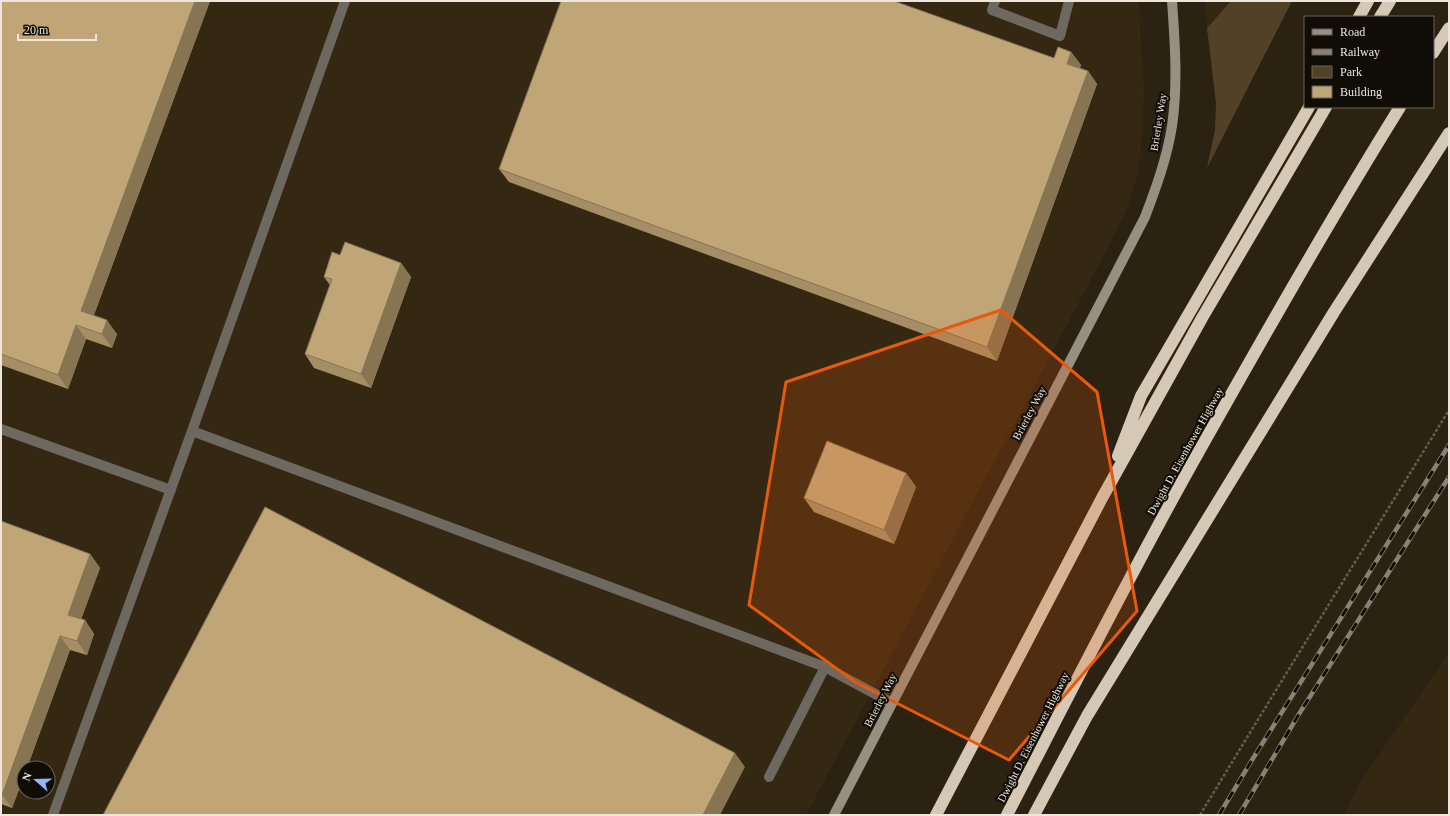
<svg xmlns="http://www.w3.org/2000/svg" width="1450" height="816" font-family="Georgia,serif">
	<rect width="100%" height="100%" fill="#2b2212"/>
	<path fill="#352812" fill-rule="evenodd" d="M1,1H1139L1144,91L1143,131L1138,173L1128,207L1111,242L806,815H1ZM24,768H48V792H24Z
		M1205,1H1231L1207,28Z
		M1449,652V815H1343L1361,781Z"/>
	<path fill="#514227" d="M1231,1H1292L1207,168L1215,130L1216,103L1207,28Z"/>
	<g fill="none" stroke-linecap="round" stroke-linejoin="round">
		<path stroke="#655d4f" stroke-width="2.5" stroke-dasharray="3 2" stroke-linecap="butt" d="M1200,815C1282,679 1366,545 1449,410"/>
		<path stroke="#6d6860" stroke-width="10" d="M995,1L992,10L1060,36L1069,1
			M1,429L171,490
			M192,431L825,667L892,703
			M769,777L825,667
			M53,815L192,431L345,1"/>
		<path stroke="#978f82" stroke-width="10" d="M834,815L1145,217C1156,188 1167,158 1172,126C1178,85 1175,43 1172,1"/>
		<path stroke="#d5c9b5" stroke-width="12" d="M1359,17L1368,1
			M1380,17L1390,1
			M1433,53L1449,28
			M1118,456L1141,396L1309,107
			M936,815L1102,498L1202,318L1326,107
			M1007,815C1068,697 1128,578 1193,462C1260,343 1328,223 1400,107
			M1034,815L1087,716L1334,312L1449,133"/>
		<g stroke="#898173" stroke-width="4.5">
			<path id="rail" d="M1219,815L1252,760L1449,445
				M1239,815L1299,714L1449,477"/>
		</g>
		<use href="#rail" stroke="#100c06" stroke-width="3" stroke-dasharray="9" stroke-linecap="butt"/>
	</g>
	<path fill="#a58e66" d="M1,1H210L94,315L117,334L112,348L86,339L68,389L1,365Z
		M1071,52L1081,65L1080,68L1088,71L1097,84L997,361L509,182L499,169L1054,58Z
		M340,255L401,263L411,277L371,388L314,368L305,354L330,285L324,277Z
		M906,473L916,487L894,544L814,512L804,498Z
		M1,521L90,554L100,568L81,619L85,620L94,634L87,655L70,650L27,768H24V776L12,808L1,804Z"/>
	<path fill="#867453" d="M195,1H210L90,325L81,311Z
		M1071,52L1081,65L1077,77L1067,64Z
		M1088,71L1097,84L997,361L987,347Z
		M401,263L411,277L371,388L361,374Z
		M107,320L117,334L112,348L102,334Z
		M76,325L86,339L68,389L58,375Z
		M906,473L916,487L894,544L884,530Z
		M90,554L100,568L78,628L68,615Z
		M85,620L94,634L87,655L77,641Z
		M60,636L70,650L27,768H24V776L12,808L2,795Z
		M735,753L745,767L720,815H703Z"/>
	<path fill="#c0a577" stroke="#867453" d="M1,1H195L81,311L107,320L102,334L76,325L58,375L1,354Z
		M561,1H894L1054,58L1058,47L1071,52L1067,64L1088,71L987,347L499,169Z
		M345,242L401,263L361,374L305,354L332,279L324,277L332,252L340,255Z
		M827,441L906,473L884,530L804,498Z
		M265,507L735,753L703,815H103Z
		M1,521L90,554L68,615L85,620L77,641L60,636L2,795L1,794Z"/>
	<path fill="#e8590c" fill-opacity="0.2" stroke="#e8590c" stroke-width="3" stroke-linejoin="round" d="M1001,310L1097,392L1137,611L1009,760L855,682L749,605L786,382Z"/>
	<g text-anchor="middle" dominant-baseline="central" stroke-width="4" stroke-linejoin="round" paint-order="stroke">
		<g font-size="11" fill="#ede6dc" stroke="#100c06">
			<text transform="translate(1158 122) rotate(-81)">Brierley Way</text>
			<text transform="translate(1029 413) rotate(-62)">Brierley Way</text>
			<text transform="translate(1185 451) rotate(-61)">Dwight D. Eisenhower Highway</text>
			<text transform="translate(880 700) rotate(-63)">Brierley Way</text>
			<text transform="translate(1033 737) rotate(-63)">Dwight D. Eisenhower Highway</text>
		</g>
	</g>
	<rect width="1450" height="816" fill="none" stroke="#ede6dc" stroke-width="4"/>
	<rect x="1304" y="16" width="130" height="92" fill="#100c06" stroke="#68635c"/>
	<rect x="1312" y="29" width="20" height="6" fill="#978f82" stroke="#68635c"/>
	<text x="1340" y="36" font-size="12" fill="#ede6dc">Road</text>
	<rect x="1312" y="49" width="20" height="6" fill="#898173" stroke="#68635c"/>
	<text x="1340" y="56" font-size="12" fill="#ede6dc">Railway</text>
	<rect x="1312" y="66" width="20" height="12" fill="#514227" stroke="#68635c"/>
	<text x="1340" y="76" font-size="12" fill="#ede6dc">Park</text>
	<rect x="1312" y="86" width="20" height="12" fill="#c0a577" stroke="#68635c"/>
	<text x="1340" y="96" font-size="12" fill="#ede6dc">Building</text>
	<g transform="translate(36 780) rotate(290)"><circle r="19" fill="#100c06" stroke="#68635c"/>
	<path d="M0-3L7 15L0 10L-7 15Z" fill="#8fb8fd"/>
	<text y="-6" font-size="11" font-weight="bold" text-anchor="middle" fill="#ede6dc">N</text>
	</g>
	<path d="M18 34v6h78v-6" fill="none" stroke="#ede6dc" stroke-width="2"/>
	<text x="24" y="34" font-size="12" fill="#ede6dc" stroke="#100c06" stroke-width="3" paint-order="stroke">20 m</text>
</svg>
